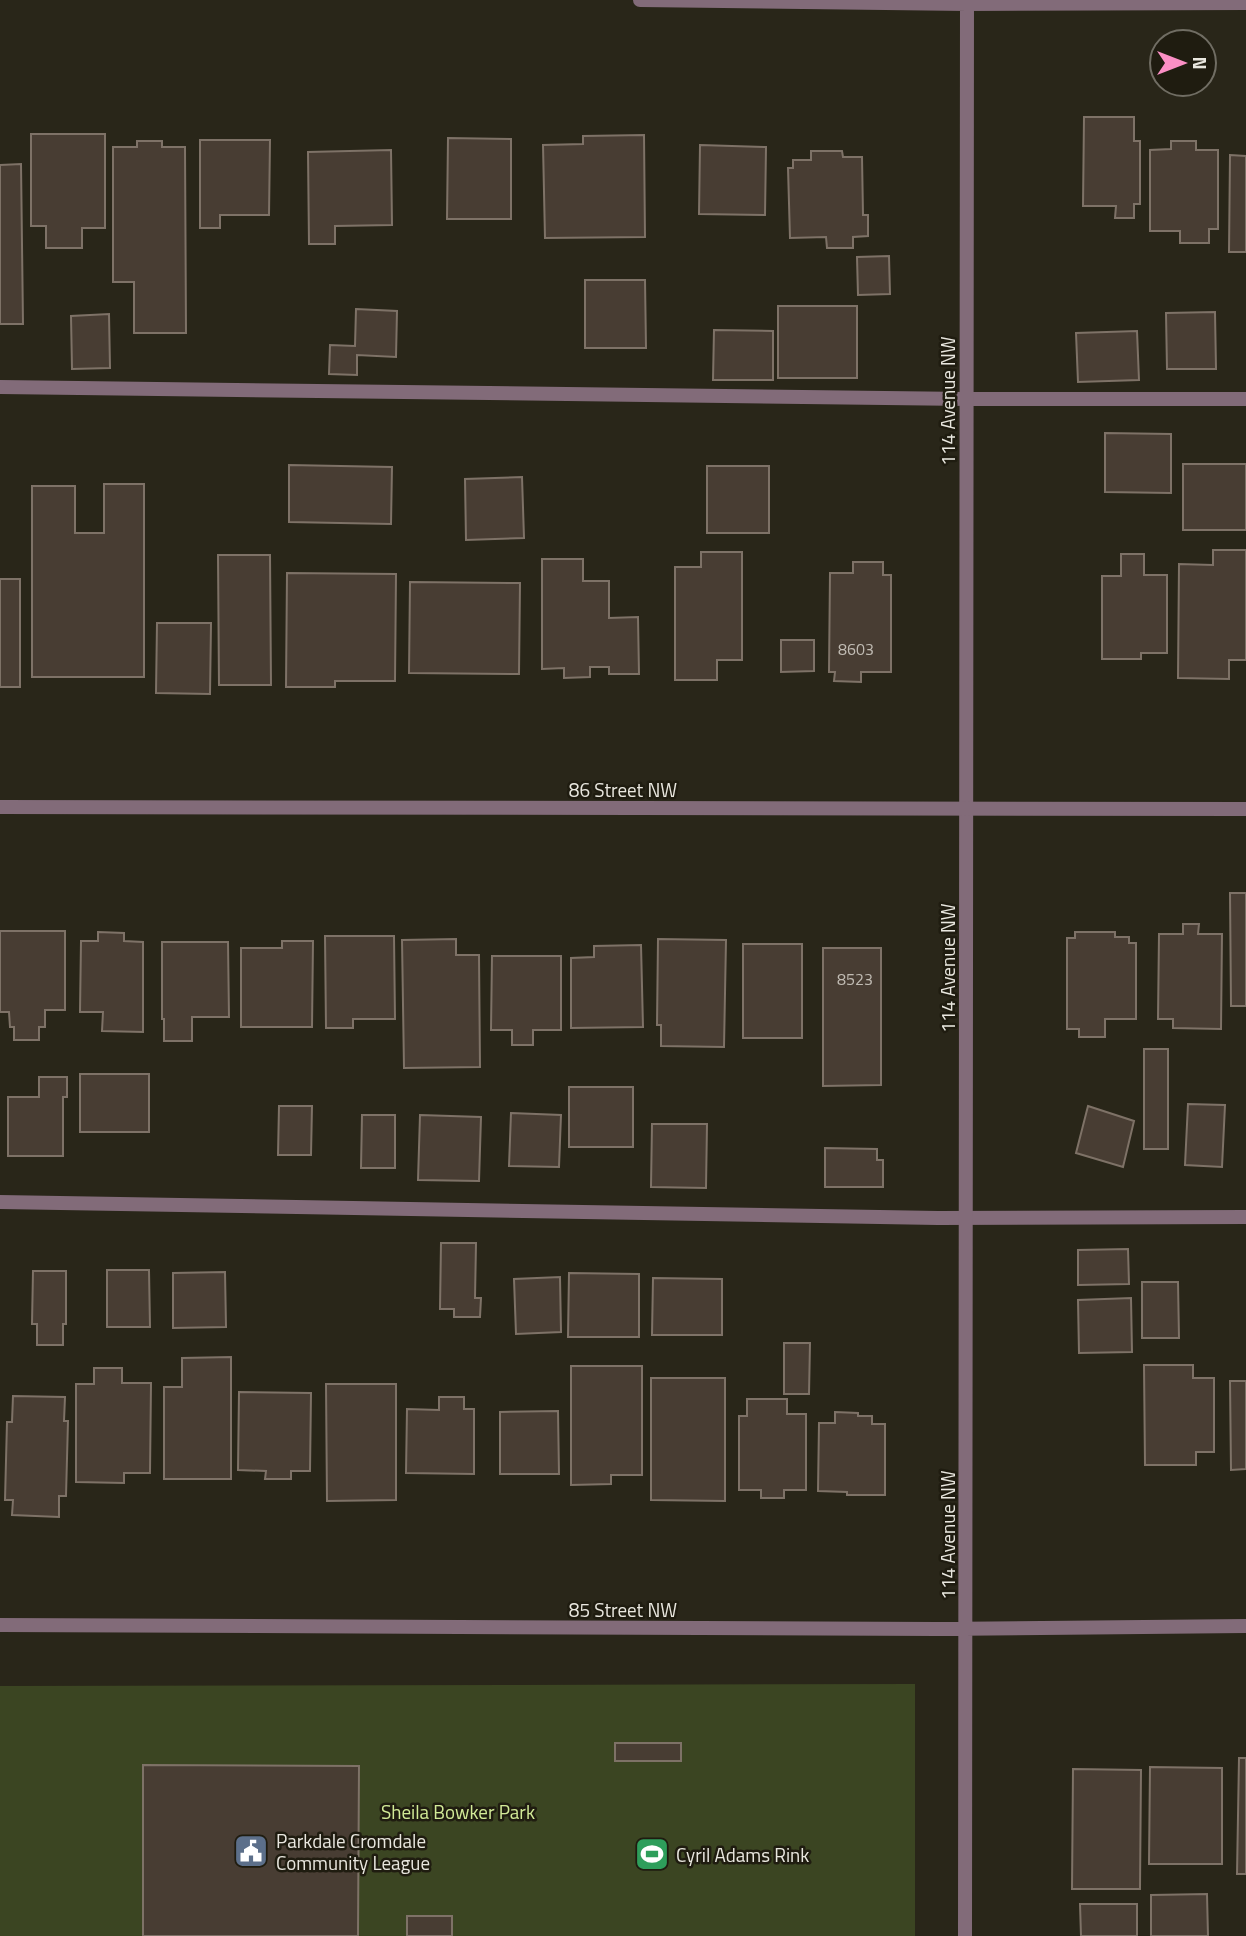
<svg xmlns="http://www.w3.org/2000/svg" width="1246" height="1936" font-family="'Titillium Web',sans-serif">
	<rect width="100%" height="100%" fill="#292619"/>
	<path fill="#3b4522" d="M915,1684V1936H0V1686Z"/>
	<path fill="#483d33" stroke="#7e7267" stroke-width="2" d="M1084,117H1134V141H1140V204H1134V218H1115L1116,206H1083Z
		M31,134H105V228H82V248H46V226H31Z
		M644,135L645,237L545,238L543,145L583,144V136Z
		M448,138L511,139V219H447Z
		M200,140H270L269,215H220V228H200Z
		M137,141H162V147H185L186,333H134V282H113V147H137Z
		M1171,141H1196V150H1218V229H1209V243H1180V231H1150V150L1171,149Z
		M700,145L766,147L765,215L699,214Z
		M391,150L392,225L335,226V244H309L308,152Z
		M811,151H842L843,157H862L863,215H868V236L853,237V248H827L826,237L790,238L788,168H793V160H811Z
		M1230,155L1246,156V252H1229Z
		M21,164L23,324H0V165Z
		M889,256L890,294L858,295L857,257Z
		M585,280H645L646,348H585Z
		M778,306H857V378H778Z
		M356,309L397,311L396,357L357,355V375L329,374L330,345L355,346Z
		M1215,312L1216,369H1167L1166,313Z
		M109,314L110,368L72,369L71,316Z
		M714,330L773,331V380H713Z
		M1137,331L1139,380L1078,382L1076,333Z
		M1105,433L1171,434V493L1105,492Z
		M1183,464H1246V530H1183Z
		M289,465L392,467L391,524L289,522Z
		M707,466H769V533H707Z
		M522,477L524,538L466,540L465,479Z
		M104,484H144V677H32V486H75V533H104Z
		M1213,550H1246V660H1229V679L1178,678L1179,564L1213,565Z
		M701,552H742V660H717V680H675V567H701Z
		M1121,554H1144V575H1167V653H1141V659H1102V576H1121Z
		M218,555H270L271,685H219Z
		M542,559H583V581H609V618L638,617L639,674H609V667H590V677L564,678V668L542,669Z
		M853,562H883V575H891V672H861V682L834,681L835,672H829L830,573H853Z
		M287,573L396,574L395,681H335V687H286Z
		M0,579H20V687H0Z
		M410,582L520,583L519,674L409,673Z
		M157,623H211L210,694L156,693Z
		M781,640H814V671L781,672Z
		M1230,893H1246V1006H1231Z
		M1183,924H1199L1198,934H1222L1221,1029L1173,1028V1019H1158L1159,934H1183Z
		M0,931H65V1010H45V1027H39V1040H14V1027H10L9,1012H0Z
		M98,932L124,933V941L143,942V1032L102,1031L103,1012H80L81,941H98Z
		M1075,932H1115V937H1129V943H1136V1019H1105V1037H1079V1029H1067V938H1075Z
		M325,936H394L395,1019H353V1028H326Z
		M456,939V955H479L480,1067L404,1068L402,940Z
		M658,939L726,940L724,1047L661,1046V1025H657Z
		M282,941H313L312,1027H241V948H282Z
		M162,942H228L229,1017H192V1041H164V1019H162Z
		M743,944H802V1038H743Z
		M641,945L643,1027L571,1028V958L594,957V946Z
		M823,948H881V1085L823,1086Z
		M492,956H561V1030H533V1045H512V1030H491Z
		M1144,1049H1168V1149H1144Z
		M80,1074H149V1132H80Z
		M39,1077H67V1097H63V1156H8V1097H39Z
		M569,1087H633V1147H569Z
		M1188,1104L1225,1105L1222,1167L1185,1165Z
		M279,1106H312L311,1155H278Z
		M1088,1106L1134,1121L1123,1167L1076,1153Z
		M511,1113L561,1115L559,1167L509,1166Z
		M362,1115H395V1168H361Z
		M420,1115L481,1117L479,1181L418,1180Z
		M652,1124H707L706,1188L651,1187Z
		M825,1148L877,1149V1160H883V1187H825Z
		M441,1243H476L475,1298H481L480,1317H454V1309H440Z
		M1128,1249L1129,1284L1078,1285V1250Z
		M107,1270H149L150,1327H107Z
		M33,1271H66V1324H63V1345H37V1324H32Z
		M225,1272L226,1327L173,1328V1273Z
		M569,1273L639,1274V1337H568Z
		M560,1277L561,1332L516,1334L514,1279Z
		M653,1278L722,1279V1335H652Z
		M1142,1282H1178L1179,1338H1142Z
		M1131,1298L1132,1352L1079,1353L1078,1300Z
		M784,1343H810L809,1394H784Z
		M231,1357V1479H164V1387H182V1358Z
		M1144,1365H1193V1378H1214V1452H1196V1465H1145Z
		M571,1366H642V1475H611V1484L571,1485Z
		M94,1368H122V1383H151L150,1473H124V1483L76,1482V1384H94Z
		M651,1378H725V1501L651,1500Z
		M1230,1381H1246V1469L1231,1470Z
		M326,1384H396V1500L327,1501Z
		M239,1392L311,1393L310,1471H291V1479H265L266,1471L238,1470Z
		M13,1396L65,1397L64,1421H68L66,1496H59V1517L12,1515L13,1500H5L7,1422H12Z
		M439,1397H464V1409H474V1474L406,1473L407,1409L439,1410Z
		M747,1399H787V1414H806V1490H784V1498H761V1490H739V1416H747Z
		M558,1411L559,1474H500V1412Z
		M835,1412L858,1413V1416H872V1424H885V1495H847V1492L818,1491L819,1423H835Z
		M615,1743H681V1761H615Z
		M1239,1758H1246V1874H1237Z
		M143,1765L359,1766L358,1936H143Z
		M1150,1767L1222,1768V1864H1149Z
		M1073,1769L1141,1770L1140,1889H1072Z
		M1207,1894L1208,1936H1151V1895Z
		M1080,1904H1137V1936H1081Z
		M407,1916H452V1936H407Z"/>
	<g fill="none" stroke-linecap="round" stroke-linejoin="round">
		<path stroke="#826b79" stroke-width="14" d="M0,387L967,399H1246
			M0,1202L938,1218L1246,1217"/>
		<path stroke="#826b79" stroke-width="14" d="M640,0L967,4L1246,3
			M0,1625L937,1629L1246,1626
			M965,1936L967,0"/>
		<path stroke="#826b79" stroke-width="14" d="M0,807L1246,809"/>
	</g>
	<defs>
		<g id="civic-square" transform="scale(1.75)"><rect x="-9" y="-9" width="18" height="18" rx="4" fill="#5c6f8a" stroke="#1f1c10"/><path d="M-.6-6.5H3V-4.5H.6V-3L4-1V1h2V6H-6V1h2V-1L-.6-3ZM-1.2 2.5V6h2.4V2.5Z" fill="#fff"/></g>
		<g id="stadium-square" transform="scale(1.75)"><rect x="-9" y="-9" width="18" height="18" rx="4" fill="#2e9e5b" stroke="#1f1c10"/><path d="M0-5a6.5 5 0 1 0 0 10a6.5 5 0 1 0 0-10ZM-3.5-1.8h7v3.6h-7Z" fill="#fff"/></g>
	</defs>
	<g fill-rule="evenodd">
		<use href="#civic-square" x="251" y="1851"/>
		<use href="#stadium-square" x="652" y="1854"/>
	</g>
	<g text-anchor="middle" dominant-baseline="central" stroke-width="5" stroke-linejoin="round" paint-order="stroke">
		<g font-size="16" fill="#c1bcb4">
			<text x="856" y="649">8603</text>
			<text x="855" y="979">8523</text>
		</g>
		<g font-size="19" fill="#e9e7df" stroke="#1f1c10">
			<text transform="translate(947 401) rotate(-90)">114 Avenue NW</text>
			<text x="623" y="789">86 Street NW</text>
			<text transform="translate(947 968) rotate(-90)">114 Avenue NW</text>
			<text transform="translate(947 1535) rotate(-90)">114 Avenue NW</text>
			<text x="623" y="1609">85 Street NW</text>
		</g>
		<g font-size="19" fill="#d2ea97" stroke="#1f1c10">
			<text x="458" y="1811">Sheila Bowker Park</text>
		</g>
		<g font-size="19" fill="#e9e7df" stroke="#1f1c10" text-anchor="start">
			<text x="276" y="1840">Parkdale Cromdale<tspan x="276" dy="22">Community League</tspan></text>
			<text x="676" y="1854">Cyril Adams Rink</text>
		</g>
	</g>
	<g transform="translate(1183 63) rotate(90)"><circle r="33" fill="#1f1c10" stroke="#706d63" stroke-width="2"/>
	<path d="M0-5L12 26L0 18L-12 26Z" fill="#fb8fc5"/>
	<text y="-10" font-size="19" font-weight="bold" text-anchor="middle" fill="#e9e7df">N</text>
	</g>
</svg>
